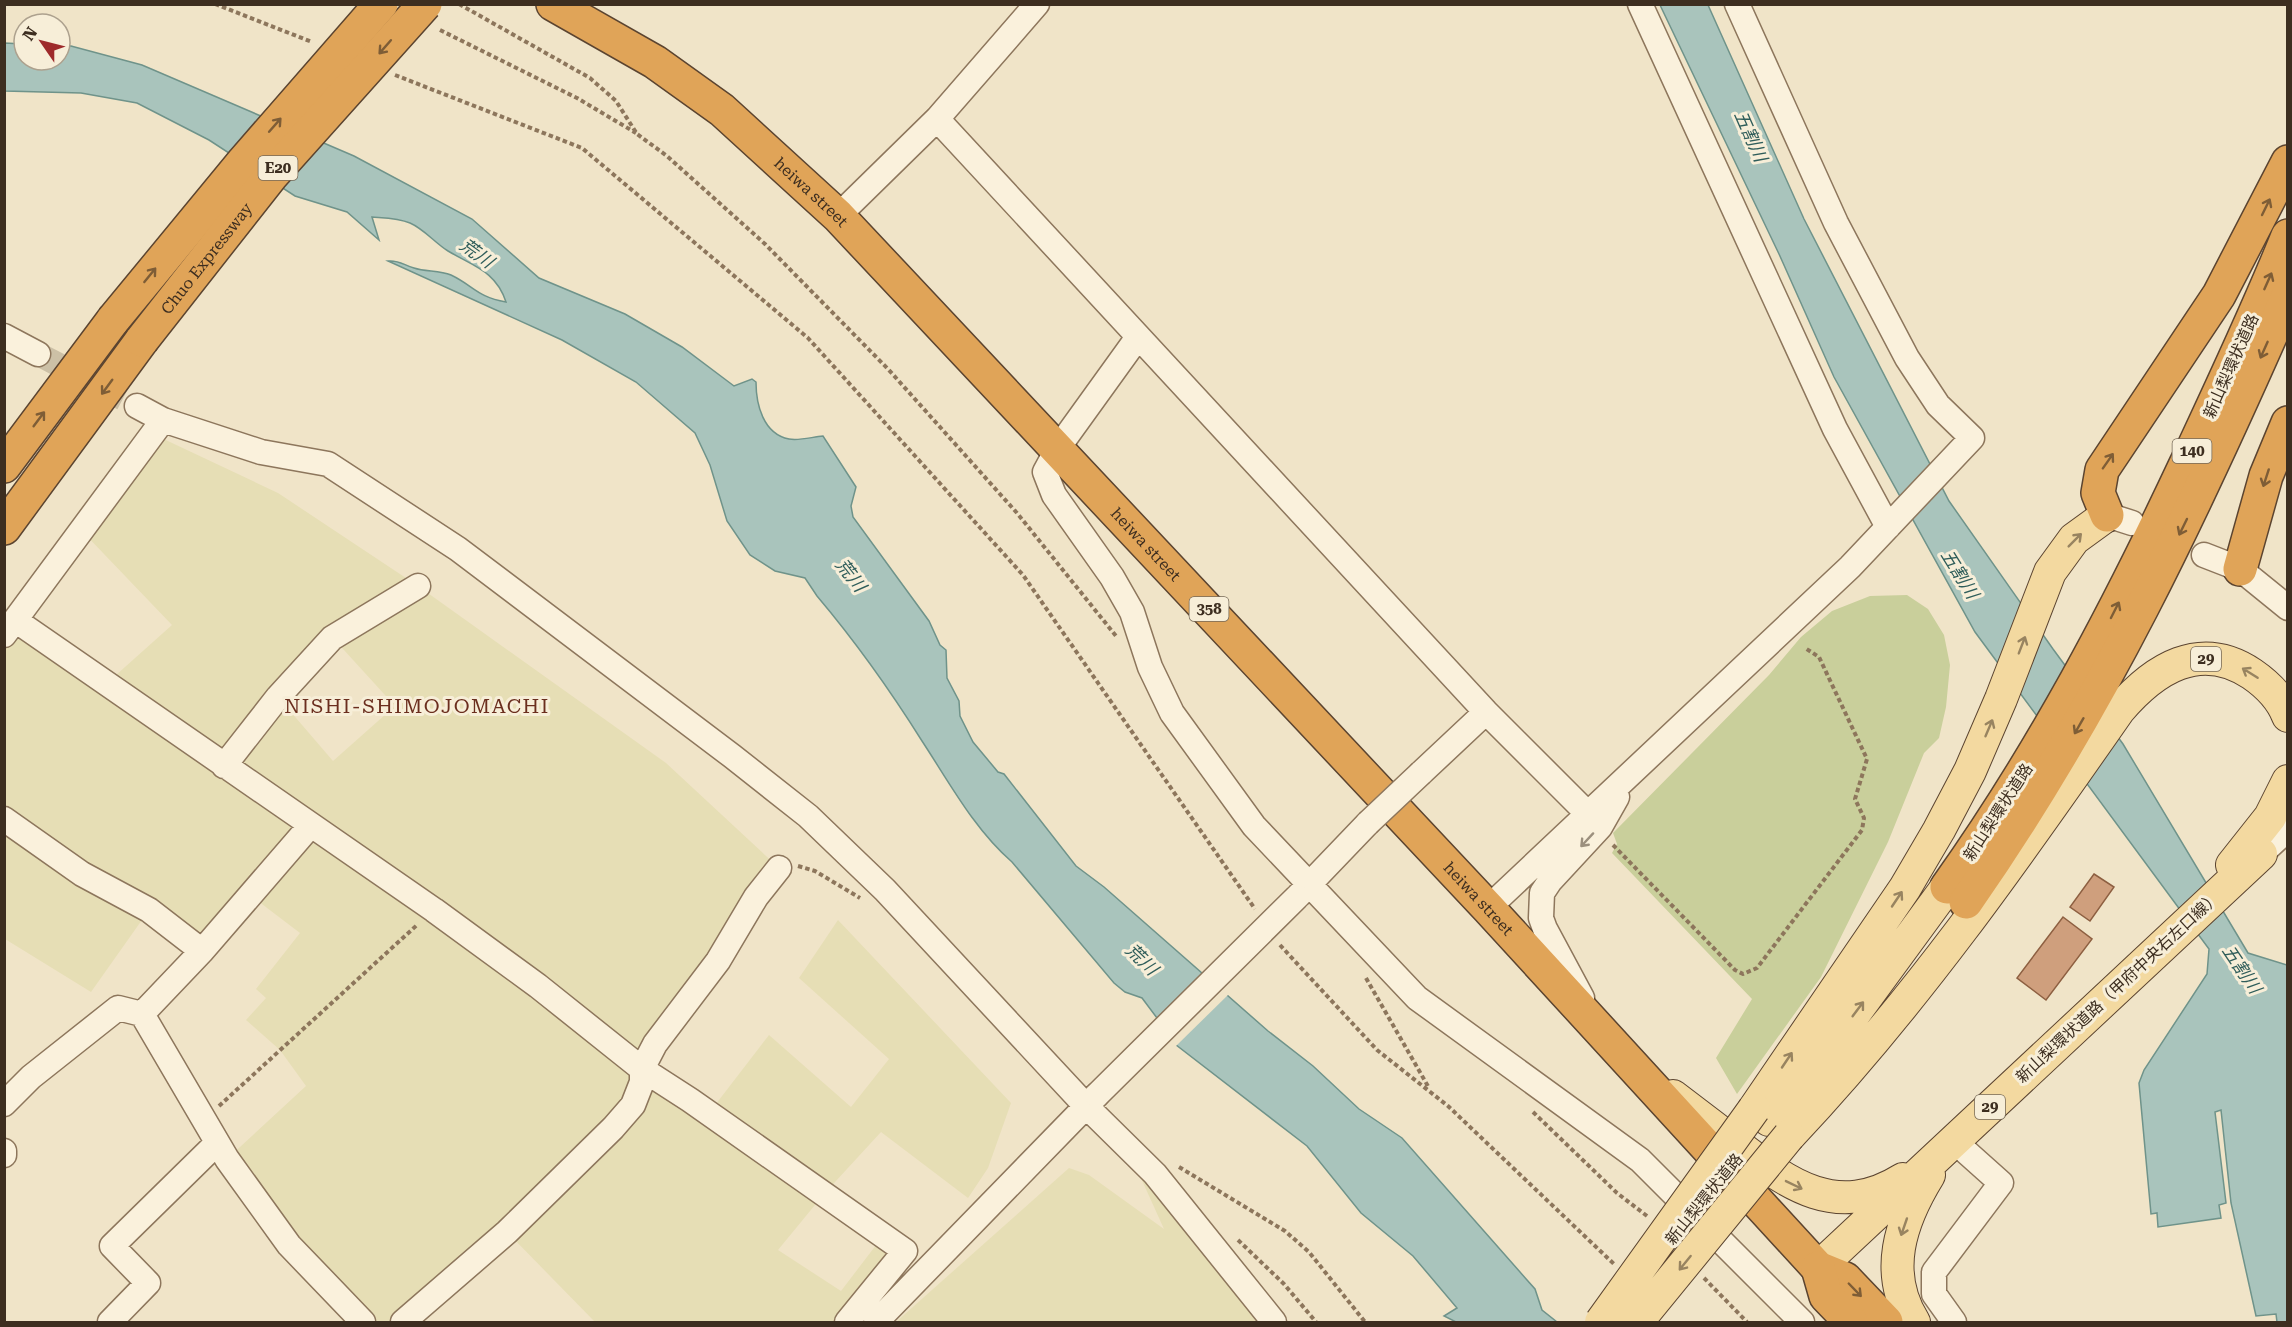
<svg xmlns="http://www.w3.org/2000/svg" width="2292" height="1327" font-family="'Roboto Serif','Noto Sans JP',serif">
	<rect width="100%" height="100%" fill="#f0e4c8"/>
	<path fill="#e6deb5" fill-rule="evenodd" d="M153,434L278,493L418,586L666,763L779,868L642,1069L709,1113L769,1035L851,1107L889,1059L799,978L838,920L1011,1103L988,1168L968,1198L881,1132L824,1194L778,1250L841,1291L883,1236L905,1251L847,1322H595L507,1232L403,1322H363L227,1159L306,1086L280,1050L246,1020L266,998L256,989L300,933L250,895L202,951L149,910L91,992L5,939L4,635L15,620L106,684L172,625L81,530ZM333,638L395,706L333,761L278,697Z
		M1126,1145L1274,1322H896L1069,1168L1089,1175L1164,1229Z"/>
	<path fill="#c9cf9b" d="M1907,595L1928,609L1944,635L1950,665L1946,707L1939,738L1924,753L1888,842L1821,977L1737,1094L1716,1058L1752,999L1612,853L1617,844L1613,833L1769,675L1801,637L1832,611L1870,596Z"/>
	<path fill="#a9c4bc" stroke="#6f938a" stroke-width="1.5" d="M1660,5H1708L1804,219L1949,501L2053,649L2123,744L2248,953L2287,965V1322H2277L2276,1314L2256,1316L2231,1203L2221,1110L2215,1112L2226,1203L2219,1205L2221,1218L2158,1227L2157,1213L2151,1214L2139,1083L2144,1070L2207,974L2209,949L1975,632L1834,377L1779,254Z
		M4,43L24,44V60H60V46H71L142,65L354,156L472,219L539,278L625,314L682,347L734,386L752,379L756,382C756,404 763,434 789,439C799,441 812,437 823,436L856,487L851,506L853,517L929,621L940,645L946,650L947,678L959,701L960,716L973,742L998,772L1004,774L1076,866L1104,887L1268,1031L1313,1066L1359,1109L1402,1138L1535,1289L1542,1310L1557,1322H1456L1444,1316L1457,1308L1413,1256L1361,1213L1307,1146L1158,1031L1160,1022L1142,998L1125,992L1114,983L1012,862C974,829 949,782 922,741C890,690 855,641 817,596L805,578L775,571L750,555L727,521L710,465L695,433L636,382L562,340L388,261C400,260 403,265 414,268C426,272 439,270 451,275C474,286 477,297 506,302C496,271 473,266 448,251C435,243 424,229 410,223C398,218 385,218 372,217L379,240L347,212L295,196L209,140L137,103L81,93L5,91Z"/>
	<path fill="#f0e4c8" d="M1206,972L1230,993L1175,1047L1155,1032Z"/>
	<path fill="#cf9f7d" stroke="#8d5f41" stroke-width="1.5" d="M2094,874L2114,887L2090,921L2070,907Z
		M2063,917L2092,939L2046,1000L2017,978Z"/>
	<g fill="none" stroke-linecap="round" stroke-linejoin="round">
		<path stroke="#ccc0a6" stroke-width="24" stroke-dasharray="24 12" stroke-linecap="butt" d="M38,354L137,406"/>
		<g stroke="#8d765c" stroke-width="27">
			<path id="minor" d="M1640,4L1835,429L1888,527
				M937,119L1486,712L1588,814
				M838,216L937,119L1037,4
				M4,336L38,354
				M1138,337L1058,448L1045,472L1054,495L1112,577L1132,612L1150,667L1172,713L1254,826L1417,998L1640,1160L1802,1322
				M137,406L163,420L261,452L328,464L458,549L732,756L808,816L885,890L1086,1106L1155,1174L1274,1322
				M2107,515L2132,523
				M2204,555L2240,569L2288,608
				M15,620L434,910L538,986L642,1069L690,1100L905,1251L847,1322
				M4,635L163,420
				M224,766L278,697L332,638L418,586
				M1421,773L1486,712
				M4,819L82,874L149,910L202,951
				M2261,854L2288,829
				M1299,895L1368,823
				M1488,908L1850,567L1972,438L1938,405L1907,358L1836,223L1737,4
				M1582,998L1545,929L1541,918L1542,893L1550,881L1600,827L1617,797
				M142,1014L227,1159L289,1245L363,1322
				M4,1104L31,1077L118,1008L142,1014L202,951L310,826
				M4,1151V1155
				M110,1322L148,1283L112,1246L216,1144
				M403,1322L507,1232L613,1128L633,1105L642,1082V1069L655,1044L718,961L756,897L779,868
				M876,1322L1097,1095
				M1954,1322L1934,1294V1272L2001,1183L1954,1141"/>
		</g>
		<g stroke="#5b4430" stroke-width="34">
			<path id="major" d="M2232,865L2270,817L2288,781
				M1673,1096C1694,1112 1715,1128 1736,1144C1789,1185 1837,1220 1903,1179
				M1754,1109L1905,888L1939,830L1970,771L2001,699L2050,572L2074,539L2107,515
				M1769,1120L1849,1021L1947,887
				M1789,1136C1913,1005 2016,858 2119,710C2154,669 2200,639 2252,674C2268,685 2281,698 2288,716
				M1818,1268L2261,854
				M1914,1322C1883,1273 1900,1222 1929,1175"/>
		</g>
		<g stroke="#5b4430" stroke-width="36">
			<g id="highway">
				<path id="s1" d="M553,4L655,62L722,110L838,216L1488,908L1818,1268L1845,1279L1886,1322"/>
				<path d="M4,466L113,320"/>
				<path d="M2107,515L2098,493L2102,470L2219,295L2288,162"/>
				<path d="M4,528L142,340"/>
				<path d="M2240,569L2266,476L2288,423"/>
				<path d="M1947,887C2043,752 2116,613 2186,464C2221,389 2257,313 2288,236"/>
				<path d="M1966,902C2101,709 2194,510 2288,296"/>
				<path d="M1818,1268L1826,1296L1851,1322"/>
			</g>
		</g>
		<path stroke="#8d765c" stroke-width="4" stroke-dasharray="4.5 3" stroke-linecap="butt" d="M215,4L312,42
			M459,4L590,78L616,101L637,134L667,156L765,244L888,369L1017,513L1116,636
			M440,30L577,98L636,133
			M395,75L582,148L808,338L1023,575L1255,909
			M1613,845L1735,970L1743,974L1757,968L1862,830L1864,818L1855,799L1867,759L1819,657L1805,648
			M798,866L815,871L860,898
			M1280,945L1377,1050L1448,1106L1614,1264
			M1366,978L1429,1088
			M219,1106L417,925
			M1533,1112L1617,1193L1647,1216
			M1179,1167L1285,1231L1309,1252L1365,1322
			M1238,1240L1284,1284L1316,1322
			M1704,1278L1747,1322"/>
		<use href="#minor" stroke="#faf1dc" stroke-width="24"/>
		<use href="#major" stroke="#f3d9a0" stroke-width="32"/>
		<use href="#highway" stroke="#e0a458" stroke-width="33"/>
		<g stroke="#8d765c" stroke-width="27" stroke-linecap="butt">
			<path id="minor-bridge" d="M1368,823L1421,773
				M1097,1095L1297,897"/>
		</g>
		<g stroke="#5b4430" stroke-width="34" stroke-linecap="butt">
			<path id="major-bridge" d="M1601,1322L1754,1109
				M1637,1322L1789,1136"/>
		</g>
		<g stroke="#5b4430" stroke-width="36" stroke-linecap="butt">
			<g id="highway-bridge">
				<path d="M113,320L244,161L381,4"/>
				<path id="s2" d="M142,340L271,176L425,4"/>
			</g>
		</g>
		<use href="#minor-bridge" stroke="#faf1dc" stroke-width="24"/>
		<use href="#major-bridge" stroke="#f3d9a0" stroke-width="32"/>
		<use href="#highway-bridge" stroke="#e0a458" stroke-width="33"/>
	</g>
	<defs><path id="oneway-shaft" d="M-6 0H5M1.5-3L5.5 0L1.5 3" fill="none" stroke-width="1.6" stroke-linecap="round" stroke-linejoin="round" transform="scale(1.5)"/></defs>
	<g stroke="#7e5d36">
		<use href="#oneway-shaft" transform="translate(385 47) rotate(131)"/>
		<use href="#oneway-shaft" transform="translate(275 125) rotate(-49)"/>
		<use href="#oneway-shaft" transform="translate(2266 207) rotate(-64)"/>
		<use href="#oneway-shaft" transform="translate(150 275) rotate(-51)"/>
		<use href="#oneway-shaft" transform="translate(2268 281) rotate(-66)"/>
		<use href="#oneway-shaft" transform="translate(2264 350) rotate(114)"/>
		<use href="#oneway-shaft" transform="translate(107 387) rotate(126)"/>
		<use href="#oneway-shaft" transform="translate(39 419) rotate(-53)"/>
		<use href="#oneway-shaft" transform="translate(2108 461) rotate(-55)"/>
		<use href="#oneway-shaft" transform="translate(2266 478) rotate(108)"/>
		<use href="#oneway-shaft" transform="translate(2183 527) rotate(116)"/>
		<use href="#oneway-shaft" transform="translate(2115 610) rotate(-63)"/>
		<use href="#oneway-shaft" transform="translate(2079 726) rotate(120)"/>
		<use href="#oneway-shaft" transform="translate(1855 1290) rotate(46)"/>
	</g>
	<g stroke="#988460">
		<use href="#oneway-shaft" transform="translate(2075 540) rotate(-45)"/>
		<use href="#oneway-shaft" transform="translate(2022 645) rotate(-69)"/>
		<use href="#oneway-shaft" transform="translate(2250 673) rotate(-148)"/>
		<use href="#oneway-shaft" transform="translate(1989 728) rotate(-67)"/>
		<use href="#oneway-shaft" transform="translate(1897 899) rotate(-56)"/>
		<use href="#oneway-shaft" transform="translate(1858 1009) rotate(-53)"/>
		<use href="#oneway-shaft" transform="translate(1787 1060) rotate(-56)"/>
		<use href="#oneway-shaft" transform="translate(1794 1185) rotate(26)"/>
		<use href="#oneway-shaft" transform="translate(1904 1227) rotate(109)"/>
		<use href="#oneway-shaft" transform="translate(1685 1263) rotate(129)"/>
	</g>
	<use stroke="#9c907e" href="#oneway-shaft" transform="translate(1587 840) rotate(133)"/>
	<g text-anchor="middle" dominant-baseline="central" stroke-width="6" stroke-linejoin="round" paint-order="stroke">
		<g fill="#f7eed8" stroke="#756857" stroke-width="1.5">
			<rect x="258.5" y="156" width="39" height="24" rx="4.5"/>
			<rect x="2172.5" y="439" width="39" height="24" rx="4.5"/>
			<rect x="1189.5" y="597" width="39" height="24" rx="4.5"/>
			<rect x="2191" y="647" width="30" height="24" rx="4.5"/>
			<rect x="1975" y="1095" width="30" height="24" rx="4.5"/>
		</g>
		<g font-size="15" font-weight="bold" fill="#3d2e20">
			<text x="278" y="168">E20</text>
			<text x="2192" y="451">140</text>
			<text x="1209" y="609">358</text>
			<text x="2206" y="659">29</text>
			<text x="1990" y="1107">29</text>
		</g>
		<g font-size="16" fill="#3d2e20" stroke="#f7eed8">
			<text stroke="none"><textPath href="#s1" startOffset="321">heiwa street</textPath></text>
			<text stroke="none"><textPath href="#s2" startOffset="104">Chuo Expressway</textPath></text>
			<text transform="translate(2231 366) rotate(-66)">新山梨環状道路</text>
			<text stroke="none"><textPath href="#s1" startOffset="807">heiwa street</textPath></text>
			<text transform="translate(1998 812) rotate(-57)">新山梨環状道路</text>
			<text stroke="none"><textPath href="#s1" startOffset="1293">heiwa street</textPath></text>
			<text transform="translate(2118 987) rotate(-43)">新山梨環状道路（甲府中央右左口線）</text>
			<text transform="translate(1704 1199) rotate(-51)">新山梨環状道路</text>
		</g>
		<g font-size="18" font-style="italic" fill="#2f5d5a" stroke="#f7eed8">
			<text transform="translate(1751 136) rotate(66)">五割川</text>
			<text transform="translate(477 253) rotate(36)">荒川</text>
			<text transform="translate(1960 574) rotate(58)">五割川</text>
			<text transform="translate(851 575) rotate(52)">荒川</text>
			<text transform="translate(1142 959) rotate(44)">荒川</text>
			<text transform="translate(2242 969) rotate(56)">五割川</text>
		</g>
		<g font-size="20" letter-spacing="1.5" fill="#6b2e1e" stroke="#f7eed8">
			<text x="417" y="706">NISHI-SHIMOJOMACHI</text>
		</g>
	</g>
	<rect width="2292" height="1327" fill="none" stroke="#3d2e20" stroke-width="12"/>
	<g transform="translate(42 42) rotate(305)"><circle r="28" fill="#f7eed8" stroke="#ada18e" stroke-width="1.5"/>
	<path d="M0-4.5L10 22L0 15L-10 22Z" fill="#9e2a2b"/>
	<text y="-9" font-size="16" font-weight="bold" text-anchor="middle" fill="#3d2e20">N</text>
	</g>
</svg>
